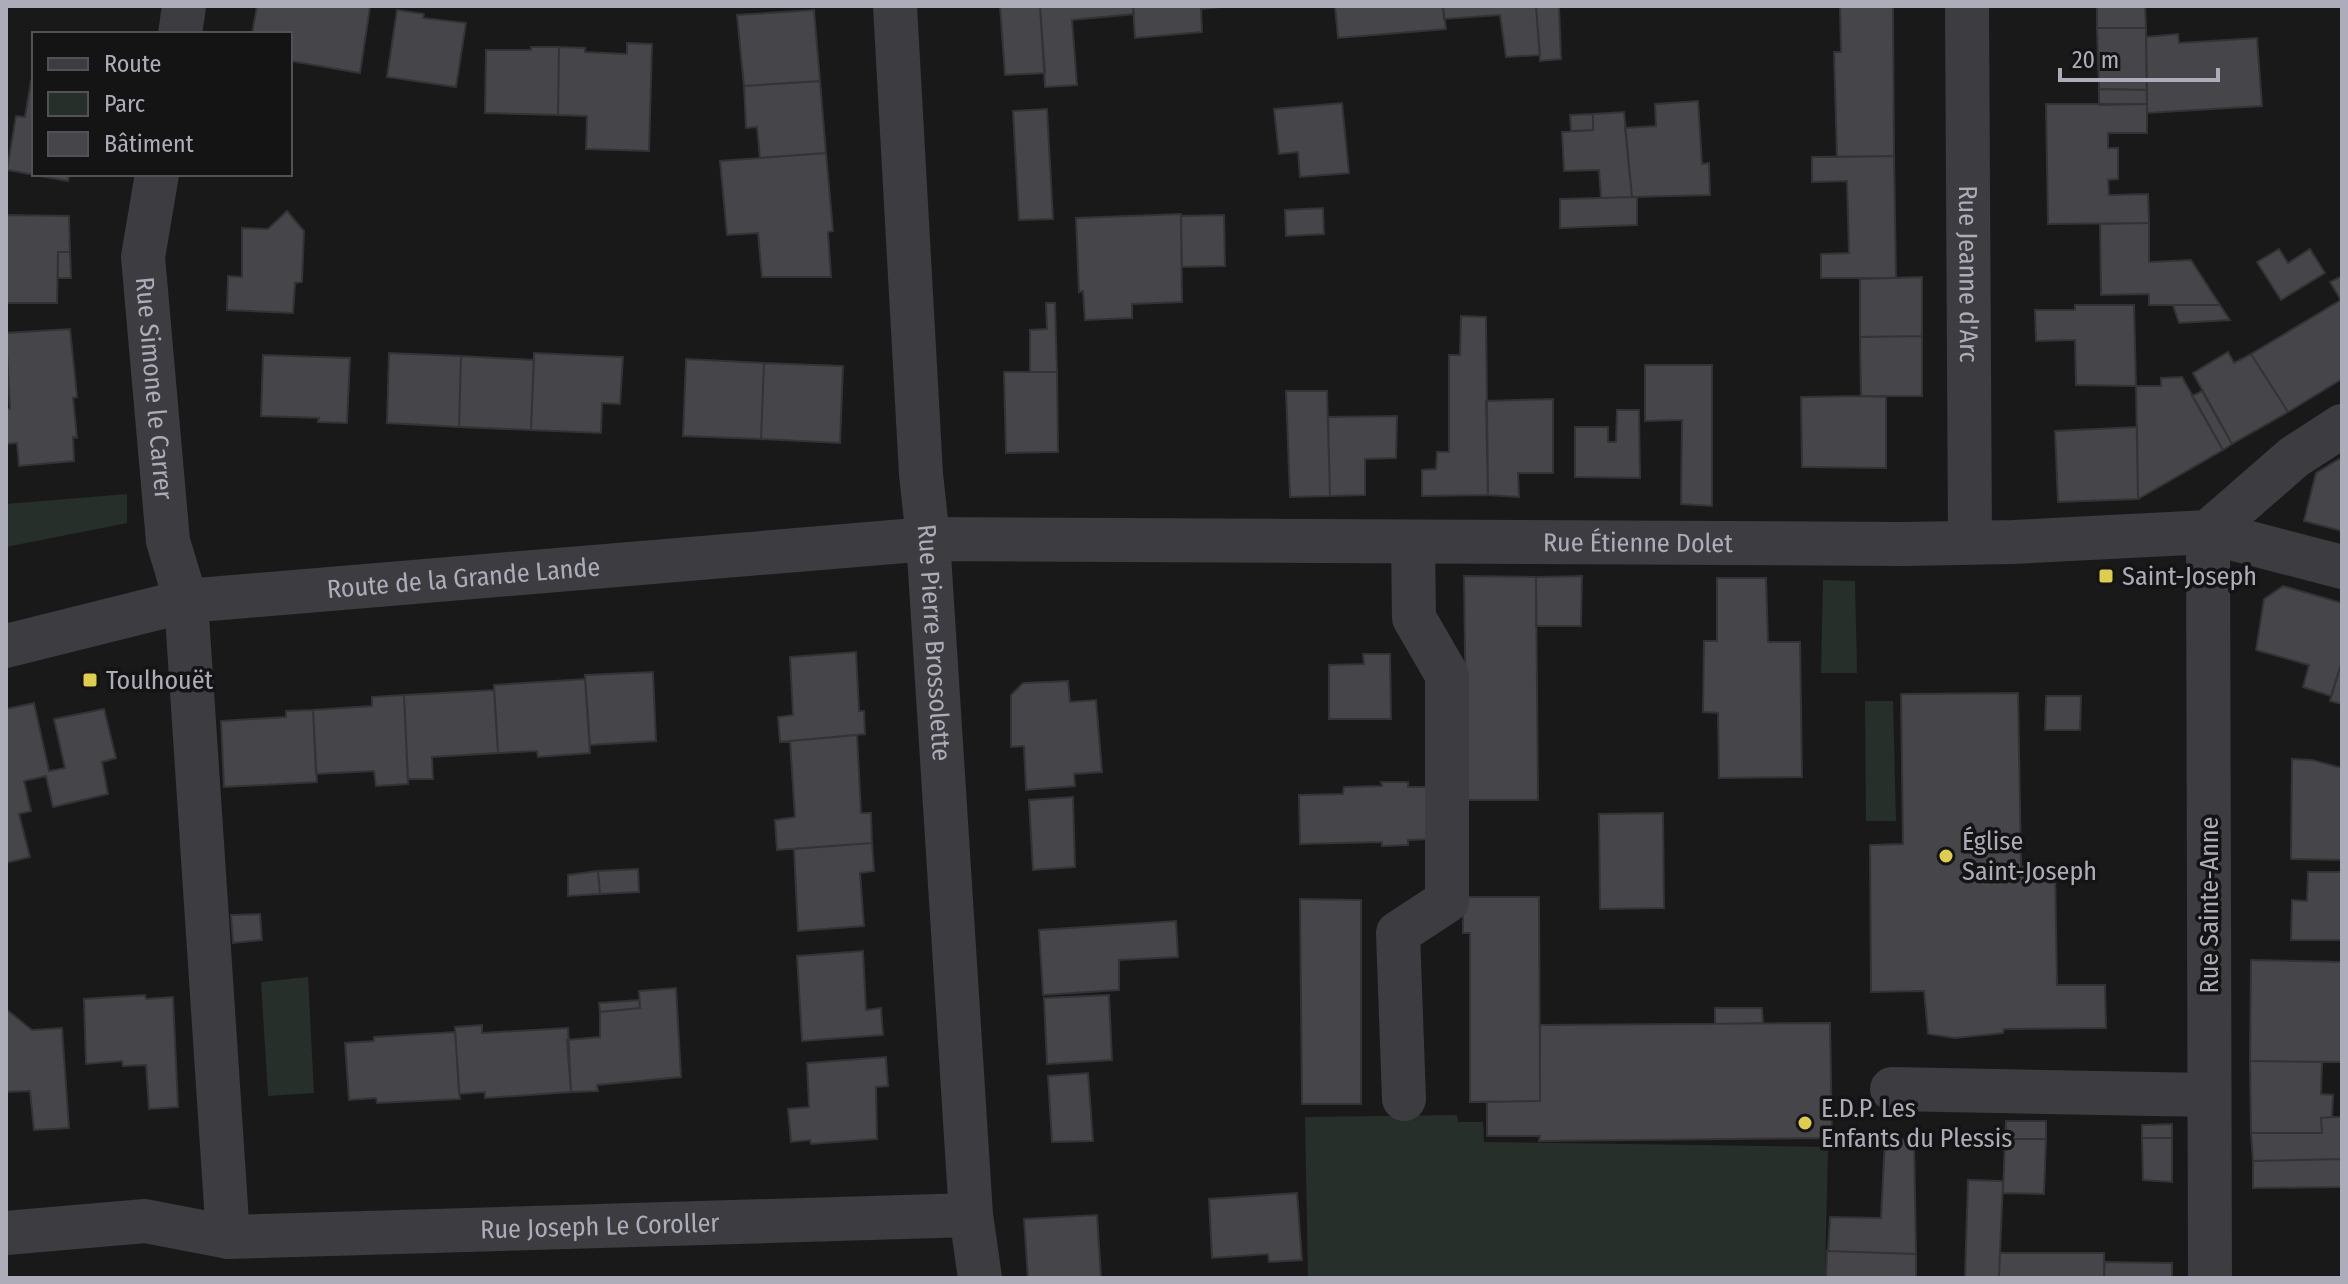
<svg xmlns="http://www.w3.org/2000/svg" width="2348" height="1284" font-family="'Fira Sans Condensed',sans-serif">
	<rect width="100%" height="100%" fill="#19191a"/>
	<path fill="#272f2a" d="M127,494V523L6,547V504Z
		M1823,580L1855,581L1857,673H1821Z
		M1865,701H1893L1896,821H1866Z
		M308,977L314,1093L268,1096L261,982Z
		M1457,1115L1458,1122H1483L1484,1142L1828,1147L1825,1278H1308L1305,1117Z"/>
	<path fill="#46464a" stroke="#333336" stroke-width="2" d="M257,6L370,7L360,73L290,61V34H252Z
		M1000,6H1040L1045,73L1005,75Z
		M1040,6H1133L1134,14L1072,20L1077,85L1045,87Z
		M1133,6H1230L1201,9L1202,32L1135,38Z
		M1335,6H1443L1446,29L1338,38Z
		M1443,6H1536L1540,55L1506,57L1500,15L1444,19Z
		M1536,6H1559L1561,59L1540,61Z
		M1840,6H1893L1894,156L1837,157L1834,52H1841Z
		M2097,6H2145L2146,28H2097Z
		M397,10L424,14L423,18L466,23L456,87L387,77Z
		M814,10L820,81L744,86L737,15Z
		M2097,28H2146L2147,90L2099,89Z
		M2178,34L2179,43L2257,38L2262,106L2147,113L2146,37Z
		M627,43L652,44L649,151L586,149L587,116L558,115L559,47L585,48V52L627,54Z
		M531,47H559L558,115L485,113L486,50H531Z
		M31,81H34V174H69L68,181L7,170L16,116L25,117Z
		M820,81L826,153L760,158L757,127L746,128L744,86Z
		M2099,89L2147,90V104L2099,105Z
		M1698,101L1702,164L1709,163L1710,195L1632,197L1625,128L1656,126L1655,104Z
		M1342,103L1349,173L1300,177L1298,152L1279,154L1274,109Z
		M2046,104H2147V133H2108V148H2118V179L2108,180L2109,195L2148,194L2149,223L2048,224Z
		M1047,109L1053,219L1019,220L1013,111Z
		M1624,112L1632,197L1601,198L1599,170L1564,171L1562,132L1593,130V114Z
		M1593,114V130L1571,131L1570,115Z
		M826,153L833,231L828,232L831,277H762L758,233L727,235L720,161Z
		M1894,156L1896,278H1821V254L1849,253L1847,181L1812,182V157Z
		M1637,197V225L1560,228V199Z
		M1323,208L1324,234L1286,236L1285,210Z
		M287,211L304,231L302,282L295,283L293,313L227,310L228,276L242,277V228L268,229Z
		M1181,214L1182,302L1132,304V318L1085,320L1083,291L1079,292L1076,218Z
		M6,215L69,216L70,252H58L57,303H6Z
		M1224,215L1225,266L1182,267L1181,216Z
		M2149,223V262L2191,260L2220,305H2149V294L2101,295L2100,224Z
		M2279,249L2288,263L2310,249L2325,273L2281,300L2257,262Z
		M58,252H70L71,278H58Z
		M2342,276V302L2330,282Z
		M1922,277V336L1860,337V279Z
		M2341,300L2342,379L2288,412L2251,354Z
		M1046,303H1055L1057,372H1030V330L1047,329Z
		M2075,305H2134L2136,386L2076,385L2075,340L2036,341L2035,310H2075Z
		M2173,305H2220L2230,320L2179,323Z
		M1461,316L1486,317L1488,495L1422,496V470L1436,469L1437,452H1449V355H1460Z
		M70,329L77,397L73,398L77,438L73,437L74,461L19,466L17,443L6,444V409H10L6,333Z
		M1922,336V396H1861L1860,337Z
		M2228,352L2234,363L2251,354L2288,412L2232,444L2193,373Z
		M389,353L461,356L459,427L387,423Z
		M534,353L623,357L620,404L602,403L601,433L531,430Z
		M263,355L350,358L347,423L318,422L319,418L261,416Z
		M461,356L534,360L531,430L459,427Z
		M686,359L764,363L761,439L683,436Z
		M764,363L843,366L840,443L761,439Z
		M1645,365H1712V506L1681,504L1682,420L1645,421Z
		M1004,372H1057L1058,452L1006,453Z
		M2182,377L2223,450L2138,499L2136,386H2161V378Z
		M1286,391H1327L1330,496L1290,497Z
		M2202,391L2232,444L2223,450L2192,396Z
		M1861,396L1886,397V468L1802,467L1801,397Z
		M1553,399V473H1518L1519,497L1488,495L1486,401Z
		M1617,410H1639L1640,478L1575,477V427H1608V442H1616Z
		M1397,416L1396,458L1365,459V495L1330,496L1328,417Z
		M2137,427L2138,499L2058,502L2055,431Z
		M2339,459L2342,460V531L2304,521L2316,473Z
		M1464,576L1536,577L1538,800H1467Z
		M1582,576L1581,626H1536V577Z
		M1717,578H1766L1768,642H1800L1802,777L1719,778L1718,713L1703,712L1704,641H1717Z
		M2283,586L2342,603V661L2331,696L2303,687L2309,665L2256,650L2264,599Z
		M856,652L859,711H864L865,734L780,742L778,717L793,715L790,657Z
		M1363,654H1390L1391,719H1329V665L1364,664Z
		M2342,661V704L2330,701Z
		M653,672L656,741L590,745L585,675Z
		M585,679L590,753L538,757L537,751L498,753L494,685Z
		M1068,681L1070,702L1096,700L1102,772L1074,774L1075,786L1026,790L1024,746L1011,747V695L1023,683Z
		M494,690L498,753L432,757L433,779H408L404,695Z
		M2018,693L2021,867H2055L2057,985H2105L2106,1028L2004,1029L2003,1033L1955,1038L1928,1034L1924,991L1871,992L1870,845L1903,844L1901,694Z
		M404,695L408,784L376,786L374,771L316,774L313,710L372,706V697Z
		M2046,696H2081L2080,730H2045Z
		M34,703L49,771L65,768L54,719L104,709L116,758L102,762L108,794L53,807L46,776L24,781L31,811L19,814L30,857L6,863V709Z
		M313,710L317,782L224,787L221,721L286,717V711Z
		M857,735L861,813H871L872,843L777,850L775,820L795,817L790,741Z
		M2292,759L2312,760L2342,768V860L2291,859Z
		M1381,782H1408V787H1431L1433,839L1408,840V845L1382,846V842L1300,844L1299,795L1343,794L1344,787L1382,786Z
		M1073,797L1075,867L1033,870L1029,800Z
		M1663,813L1664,908L1600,909L1599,814Z
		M872,843L874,871L860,873L864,926L798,931L794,849Z
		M638,869L639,892L600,894L598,871Z
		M598,871L600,894L568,896V875Z
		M2308,872H2342V940H2291L2292,900L2307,901Z
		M1463,897H1539L1540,1101L1470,1102V933H1463Z
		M1300,899L1361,900V1104H1302Z
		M260,914L262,940L233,943L231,915Z
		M1176,921L1178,957L1119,960V990L1043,995L1039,930Z
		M863,951L866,1010L881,1008L883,1035L802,1041L797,956Z
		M2251,960L2342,962V1062L2250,1061Z
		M676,988L681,1077L597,1085L598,1091L571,1092L567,1040L600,1037V1012L640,1008L639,991Z
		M145,995L146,999L173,997L178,1107L149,1109L146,1065L123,1066L122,1061L86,1064L84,999Z
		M1109,995L1112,1060L1047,1064L1044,998Z
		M639,1000L640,1008L600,1012L599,1003Z
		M1715,1008H1762L1763,1023L1715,1024Z
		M6,1009L32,1030L62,1028L69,1128L34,1130L30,1091L6,1092Z
		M1830,1023L1832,1138L1539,1141L1540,1136H1487V1102L1540,1101V1025Z
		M482,1025V1033L568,1028L571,1092L485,1098V1092L459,1094L455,1027Z
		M455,1032L460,1099L377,1103L376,1098L349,1100L345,1043L374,1041V1037Z
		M886,1057L888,1086L876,1087L877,1139L811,1144L810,1140L791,1142L788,1109L809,1107L807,1063Z
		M2250,1061L2322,1062L2321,1094L2333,1095L2332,1117L2321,1118L2322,1133H2251Z
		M1088,1073L1093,1141L1052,1142L1048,1076Z
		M2332,1117H2342V1159L2253,1161L2251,1133H2322L2321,1118Z
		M2006,1121H2046V1139H2005Z
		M2172,1124V1138H2142V1125Z
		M2142,1138H2172V1182L2143,1180Z
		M1885,1139L1914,1140L1916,1254L1828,1251L1830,1217L1881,1218Z
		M2005,1139H2046L2044,1194L2003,1193Z
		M2342,1159V1187L2253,1188V1161Z
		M1968,1180L2003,1181L1999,1278H1965Z
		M1297,1193L1302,1260L1269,1262L1268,1254L1212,1258L1209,1199Z
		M1097,1215L1101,1278H1028L1024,1219Z
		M1827,1251L1916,1254V1278H1826Z
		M2000,1253H2104V1278H1999Z
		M2105,1262L2172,1263V1278H2104Z"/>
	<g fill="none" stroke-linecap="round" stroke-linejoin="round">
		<g stroke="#3c3c41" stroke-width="44">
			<path id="s1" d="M895,6L921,474L928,539L971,1215L980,1278"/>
			<path id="s2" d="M1967,6L1970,542"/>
			<path d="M180,34L184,6"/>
			<path id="s3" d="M157,174L143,257L168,541L186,601L228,1237"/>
			<path id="s4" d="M6,646L186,601L928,539L1904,544L2013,542L2208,532L2342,567"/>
			<path d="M1892,1089L2209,1095"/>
			<path d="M1404,1099L1398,933L1447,901V675L1414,618L1413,542"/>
			<path id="s5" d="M6,1233L145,1221L228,1237L971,1215"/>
			<path d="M2210,1278L2208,532L2294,457L2342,426"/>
		</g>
	</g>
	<g fill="#dfcd4c" stroke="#141415" stroke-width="3">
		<rect x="2098" y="568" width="16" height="16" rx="4"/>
		<rect x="82" y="672" width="16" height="16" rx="4"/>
		<circle cx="1946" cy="856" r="8"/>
		<circle cx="1805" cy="1123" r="8"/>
	</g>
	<g text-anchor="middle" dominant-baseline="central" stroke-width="7" stroke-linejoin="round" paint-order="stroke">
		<g font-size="26" fill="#acadb9" stroke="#141415">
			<text stroke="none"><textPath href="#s2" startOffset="268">Rue Jeanne d'Arc</textPath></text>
			<text stroke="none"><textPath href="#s3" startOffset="216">Rue Simone le Carrer</textPath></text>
			<text stroke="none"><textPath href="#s4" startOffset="1640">Rue Étienne Dolet</textPath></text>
			<text stroke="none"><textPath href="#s4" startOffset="464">Route de la Grande Lande</textPath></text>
			<text stroke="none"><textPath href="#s1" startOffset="638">Rue Pierre Brossolette</textPath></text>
			<text transform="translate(2209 905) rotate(-90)">Rue Sainte-Anne</text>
			<text stroke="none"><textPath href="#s5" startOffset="596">Rue Joseph Le Coroller</textPath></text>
		</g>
		<g font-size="26" fill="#acadb9" stroke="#141415" text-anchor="start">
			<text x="2122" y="576">Saint-Joseph</text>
			<text x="106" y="680">Toulhouët</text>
			<text x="1962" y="841">Église<tspan x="1962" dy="30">Saint-Joseph</tspan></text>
			<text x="1821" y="1108">E.D.P. Les<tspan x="1821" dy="30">Enfants du Plessis</tspan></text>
		</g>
	</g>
	<rect width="2348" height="1284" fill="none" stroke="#acadb9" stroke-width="16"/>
	<rect x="32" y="32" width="260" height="144" fill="#141415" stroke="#515157" stroke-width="2"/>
	<rect x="48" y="58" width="40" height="12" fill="#3c3c41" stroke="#515157" stroke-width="2"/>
	<text x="104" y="72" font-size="24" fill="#acadb9">Route</text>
	<rect x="48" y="92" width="40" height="24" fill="#272f2a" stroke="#515157" stroke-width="2"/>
	<text x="104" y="112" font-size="24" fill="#acadb9">Parc</text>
	<rect x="48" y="132" width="40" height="24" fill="#46464a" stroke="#515157" stroke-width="2"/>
	<text x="104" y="152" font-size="24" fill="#acadb9">Bâtiment</text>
	<path d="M2060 68v12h158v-12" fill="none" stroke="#acadb9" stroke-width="4"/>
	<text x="2072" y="68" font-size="24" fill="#acadb9" stroke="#141415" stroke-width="6" paint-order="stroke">20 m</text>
</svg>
